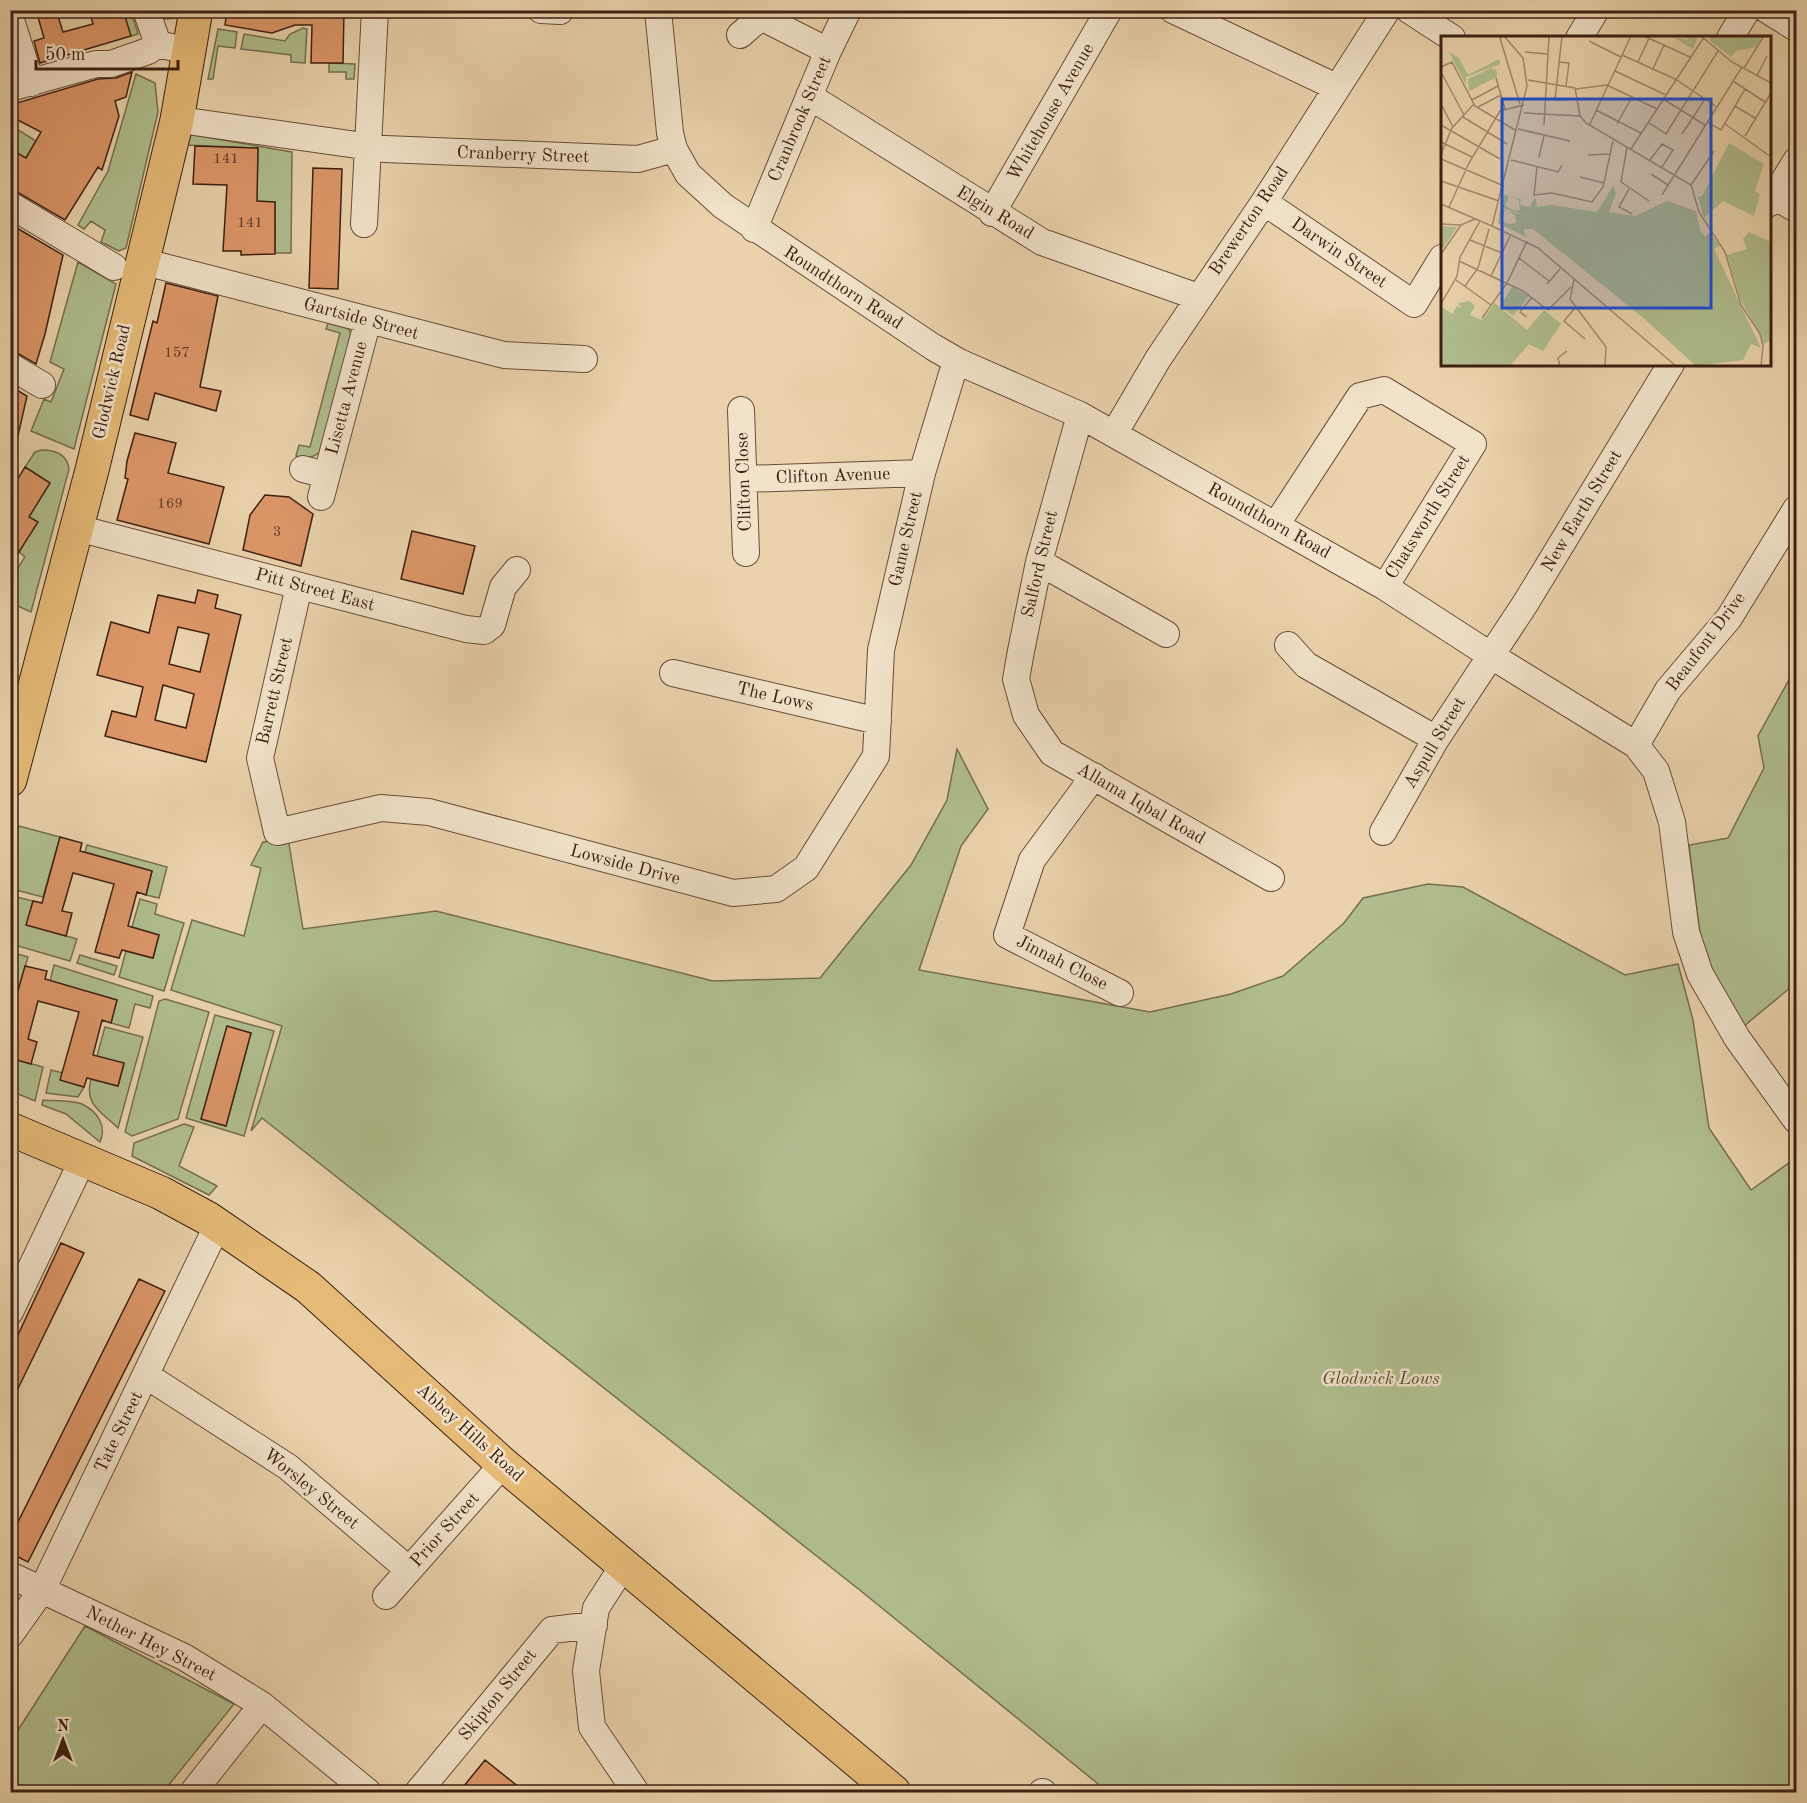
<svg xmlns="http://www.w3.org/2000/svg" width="1807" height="1803" font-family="'Old Standard TT',serif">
	<rect width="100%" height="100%" fill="#ead3ac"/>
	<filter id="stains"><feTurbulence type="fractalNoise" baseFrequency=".00333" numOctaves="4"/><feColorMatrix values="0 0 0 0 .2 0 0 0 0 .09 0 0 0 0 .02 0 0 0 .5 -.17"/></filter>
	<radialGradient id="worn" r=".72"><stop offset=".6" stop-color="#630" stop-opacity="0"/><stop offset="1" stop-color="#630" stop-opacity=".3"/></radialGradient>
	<path fill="#b0be8e" stroke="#766f50" stroke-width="1.5" fill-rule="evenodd" d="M123,11H131L138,34L131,36Z
		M160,11H179L178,18L165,19Z
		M303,28L307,29L305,63L291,62V55L241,49L244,34L285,41L290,34Z
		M218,29L237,32L235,48L218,46L213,79H208Z
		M329,63L355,64L354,79H346V72H329Z
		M136,74L155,83L158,112L126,248L119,251L101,242L105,230L91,221L84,229L78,225L108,171Z
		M10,125L36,141L22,164V156L11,149Z
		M188,134L292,152L291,253H275V202L237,201L257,185L258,148L186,145Z
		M78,262L116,284L74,449L31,431L44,399L51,402L64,369L50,362Z
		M328,323L349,329L353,342L325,447C316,457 310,459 296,456L299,445L310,447L340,333L326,329Z
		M42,450C56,450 67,454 69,469L31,612L11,603L10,580L25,557L19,552L37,522L15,508L16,505L31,513L50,483L25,467L35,452Z
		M1796,667V983L1744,1026L1702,951L1689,845L1728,838L1764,768L1758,736Z
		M957,749L988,809L961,846L919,970L1150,1012L1231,994L1283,976L1344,923L1363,898L1428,884L1463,887L1625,975L1678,964L1693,1020L1709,1128L1751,1190L1793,1160L1796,1165V1792H1108L861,1591L262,1118L251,1131L282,1026L171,990L192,920L244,936L261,868L251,865L263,842L288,838L303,929L436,911L713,981L820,978L911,865L947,800Z
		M19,826L60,837L43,897L12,889L16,875L11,855Z
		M87,845L167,867L159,898L146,895L152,871L85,852Z
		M12,896L33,901L27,925L77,939L70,961L11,944Z
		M140,899L157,904L155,914L184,923L164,991L119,977L126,951L153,958L159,935L132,927Z
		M11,952L28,957L11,1019Z
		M80,955L117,966L114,975L77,963Z
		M54,965L153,996L150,1008L135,1004L129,1028L111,1023L117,1000L50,981Z
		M165,999L209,1012L178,1119L132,1136L125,1132L159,1001Z
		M215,1015L274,1031L244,1136L186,1118ZM227,1027L251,1033L226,1126L201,1119Z
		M105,1027L143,1037L118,1128C101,1111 84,1105 91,1079L118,1086L124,1064L97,1056Z
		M10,1058L43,1067L35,1101L11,1091Z
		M51,1070L63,1073L61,1080L84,1087L78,1097L46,1093Z
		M43,1100C54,1101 72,1100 82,1104C98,1112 107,1126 100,1142L66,1114L42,1105Z
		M184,1124L194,1127L179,1166L217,1186L209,1195L132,1156L134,1143Z
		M85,1626L234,1704L163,1792H11V1741Z"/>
	<path fill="#dd9769" stroke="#3d2012" stroke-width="1.5" fill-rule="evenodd" d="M36,10H56L63,32L93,24L89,10H123L131,36L40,63L34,41L44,38Z
		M227,10H344L343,63H311L312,25H295L272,33L225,25Z
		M132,72L126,97L115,101L119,116L102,170L98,167L65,220L10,188V149L26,158L41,132L10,116V105L98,79L116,78Z
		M195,146L258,148L257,201L275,202V254L241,255V251H223L227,185L193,184Z
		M313,168L342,169L338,289L309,288Z
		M10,224L63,255L45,334L36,364L10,349Z
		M166,283L218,296L200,387L221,391L216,411L155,393L148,420L130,415L153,321L157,323Z
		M10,386L27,396L17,440L10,439Z
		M135,433L176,443L168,473L224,487L209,544L117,520L128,479L125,478L127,461Z
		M25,467L50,483L29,517L38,522L10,566V499L16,490L12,488Z
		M265,495L289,497L313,514L301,566L243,550L250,515Z
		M412,531L475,546L463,594L401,579Z
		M198,590L218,595L215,608L241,615L206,762L105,736L112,711L136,717L143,687L97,675L111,622L149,633L158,595L195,603ZM178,627L209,634L200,672L169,664ZM163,685L194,694L186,728L155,720Z
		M60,837L82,843L80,851L152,871L146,895L137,892L128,926L159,935L153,958L122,950L119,958L95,952L114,884L73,873L62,911L72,913L66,936L26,925L33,901L42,903Z
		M25,966L47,971L45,979L117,1000L111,1023L102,1020L93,1055L124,1063L118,1086L87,1078L84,1087L60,1080L79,1012L38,1001L28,1039L37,1042L31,1064L10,1058V1019Z
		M227,1026L251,1033L226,1126L201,1119Z
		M61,1243L84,1253L10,1405V1352Z
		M139,1279L165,1291L28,1562L10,1553V1538Z
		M485,1760L525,1792H459Z"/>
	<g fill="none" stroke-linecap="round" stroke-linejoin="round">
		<g stroke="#684d38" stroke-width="28">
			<path id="minor" d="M146,10L158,44
				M541,10L560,11
				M658,10L670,133L674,149L688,174L723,206L933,347L959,362L1080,415L1385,587L1490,655L1636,745L1656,771L1672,822L1686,932L1700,974L1737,1038L1796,1120
				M1173,10L1336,87
				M1409,10L1452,38
				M1767,10L1796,28
				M10,17L31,83
				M761,17L828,51
				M740,35L761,17V10
				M1579,38L1596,10
				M1730,38L1747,10
				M10,88L96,64H111L148,51L158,44L188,51
				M809,96L1042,242L1198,297
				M194,122L385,149L638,159L674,149
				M1774,196L1796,209
				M1264,202L1414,304L1442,258
				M1770,203L1796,161
				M10,205L114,267
				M992,213L1109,10
				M364,224L375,10
				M754,229L828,51L848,10
				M141,261L504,355L584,359
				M10,366L42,385
				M741,410L746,553
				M1080,415L1039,562L1021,651L1016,679L1026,715L1052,753L1271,878
				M1114,434L1158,359L1264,202L1387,10
				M303,469L326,475
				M744,479L922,473
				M321,497L368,320
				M1276,525L1360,396L1384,390L1473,444L1385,587
				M77,528L466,629L484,631L492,625L503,587L517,570
				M1039,562L1166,634
				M299,586L260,758L277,832L381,808L429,812L733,893L776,889L806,868L876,756L881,650L922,473L952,374L959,362
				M1288,645L1306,665L1436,739
				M673,673L878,721
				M1636,745L1668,690L1729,618L1796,509
				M1094,776L1032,860L1007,935L1120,993
				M1383,832L1436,739L1525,604L1671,364
				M10,1312L83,1159
				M147,1376L288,1467L409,1570
				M623,1566L596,1608L586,1671L592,1727L636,1792
				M10,1575L184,1657L262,1705L368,1792
				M386,1596L503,1464
				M10,1635L42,1590L218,1224
				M193,1792L262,1705
				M418,1792L552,1630L594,1625
				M1042,1792H1043"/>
		</g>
		<g stroke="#3d2012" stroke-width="35">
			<path id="major" d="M10,780L92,470L177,120L196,10
				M10,1129L161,1193L209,1219L308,1287L503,1464L894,1792"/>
		</g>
		<use href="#minor" stroke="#f1e2c9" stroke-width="26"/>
		<use href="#major" stroke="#e5ba76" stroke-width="33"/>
	</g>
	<g text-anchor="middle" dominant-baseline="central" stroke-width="5" stroke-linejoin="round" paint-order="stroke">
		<g font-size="15" fill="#653e28">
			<text x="226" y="159">141</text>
			<text x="250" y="223">141</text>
			<text x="177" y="353">157</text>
			<text x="170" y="504">169</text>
			<text x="277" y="532">3</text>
		</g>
		<g font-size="18" fill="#3d2012" stroke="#f1e2c9">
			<text transform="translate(1051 112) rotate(-60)">Whitehouse Avenue</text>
			<text transform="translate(800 119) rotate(-67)">Cranbrook Street</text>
			<text transform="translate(523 155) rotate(2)">Cranberry Street</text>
			<text transform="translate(995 213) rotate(31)">Elgin Road</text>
			<text transform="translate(1249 221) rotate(-56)">Brewerton Road</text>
			<text transform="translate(1339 253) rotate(34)">Darwin Street</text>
			<text transform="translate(843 288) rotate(33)">Roundthorn Road</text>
			<text transform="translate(361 319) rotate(15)">Gartside Street</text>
			<text transform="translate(112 382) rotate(-77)">Glodwick Road</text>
			<text transform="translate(347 398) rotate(-75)">Lisetta Avenue</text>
			<text transform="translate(833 476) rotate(-2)">Clifton Avenue</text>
			<text transform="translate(744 482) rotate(-92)">Clifton Close</text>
			<text transform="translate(1582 511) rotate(-59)">New Earth Street</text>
			<text transform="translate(1428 517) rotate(-58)">Chatsworth Street</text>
			<text transform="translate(1269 521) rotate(29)">Roundthorn Road</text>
			<text transform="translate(906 539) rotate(-77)">Game Street</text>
			<text transform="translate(1040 564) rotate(-77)">Salford Street</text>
			<text transform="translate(315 590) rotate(15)">Pitt Street East</text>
			<text transform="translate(1706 642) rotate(-53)">Beaufont Drive</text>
			<text transform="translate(275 691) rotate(-77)">Barrett Street</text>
			<text transform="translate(775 697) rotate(13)">The Lows</text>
			<text transform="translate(1435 743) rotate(-59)">Aspull Street</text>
			<text transform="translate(1141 804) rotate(30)">Allama Iqbal Road</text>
			<text transform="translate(625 865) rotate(15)">Lowside Drive</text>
			<text transform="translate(1062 963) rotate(27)">Jinnah Close</text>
			<text transform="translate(119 1432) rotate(-64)">Tate Street</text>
			<text transform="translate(470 1433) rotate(42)">Abbey Hills Road</text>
			<text transform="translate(311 1489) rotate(39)">Worsley Street</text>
			<text transform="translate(445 1530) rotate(-48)">Prior Street</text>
			<text transform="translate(151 1644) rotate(27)">Nether Hey Street</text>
			<text transform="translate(498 1695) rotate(-51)">Skipton Street</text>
		</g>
		<g font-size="18" font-style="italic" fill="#5a4831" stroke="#f1e2c9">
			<text x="1381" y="1379">Glodwick Lows</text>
		</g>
	</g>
	<g transform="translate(1441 36)">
		<rect width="330" height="330" fill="#ead3ac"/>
		<path d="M230,0L248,4L243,0L257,1L252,13ZM270,0H322L315,11L295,15L290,21L268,4ZM8,16L18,22L27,39L58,23L59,28L25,41V49ZM55,31L56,41L28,55L27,43L50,32L54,34ZM288,107L323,128L314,155L319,158L313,180L282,165L263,182L257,161L261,160ZM172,150L175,157L168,176L194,180L226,165L255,175L259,194L264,201L269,197L279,210L273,213L320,312L310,308L302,324L255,330L200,280L92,193H83L85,201L57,187L59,173L64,174L60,185L68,188L75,187L74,179L67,175L93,182L62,172L63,159L68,160L64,170L75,175L79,174L78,164L71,161L80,163L79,169L89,171L94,160L96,171L111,169L156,176ZM0,190L16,191L0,215ZM308,196L330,206V304L323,308L299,262L286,219L306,213L302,203ZM71,251L88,260L72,280L59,270ZM28,265L34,270L29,279L41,284L54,267L86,294L103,274L120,288L102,315L88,308L69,330H0V270L11,278L16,270L20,272L17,267Z" fill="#b0be8e"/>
		<path fill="none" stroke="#a58b6e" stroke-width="1.5" d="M62,0L59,2L79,68M63,0L82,22L86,50L51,190L97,212L235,330M121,0L114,64H126M203,0L249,21M260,0L291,26L330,47M148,5L180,21M84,16L106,18M181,19L234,43L276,71M118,26L128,27L125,50M197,26L208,2M0,31L11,26L34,70L74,94M303,32L323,0M212,33L223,9M174,35L225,59M0,36L23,79M316,40L326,20M55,42L64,73M87,44L134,52L139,80L145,87L250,149L258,176L284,216L300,269L319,298L322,310L320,330M292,45L324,66M135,53L166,49L216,73M222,63L264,89M31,64L57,50M0,68L12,91M294,70L314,82M37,71L60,59M155,74L200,97M83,77L139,80M22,81L66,108M207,86L225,98L277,15M266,86L280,94L304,53M176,88L191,61M284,88L330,121M0,89L59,123M103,89L108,0M148,90L190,0M77,93L129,105M241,98L264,63M304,100L330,57M0,106L31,121M186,111L180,146L208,165M190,113L263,1M0,118L11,92L33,68M147,119L168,118M98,121L103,100M0,123L63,150M70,124L117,136L121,129M209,124L221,108L232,114L221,131M96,131L93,159L111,157L151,166L162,151L172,105M210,138L227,149M139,141L163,147M0,145L58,165M250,149L273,115M188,153L178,171L191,178M221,159L301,31M0,168L51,190M8,171L28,127L59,75L83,69M0,188L20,189L34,183M29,204L61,217M0,218L20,189M78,222L108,245M18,225L82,255L107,274L130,251M50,240L70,198M15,244L50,269M133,244L129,263L165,311L164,330M106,248L119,233M24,250L37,232L48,193M0,268L16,240L19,221L39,185M135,271L123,285L144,303M86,281L79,276L91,261M41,282L66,247L86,205M119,330L117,322L126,315"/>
		<path fill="#1d4ed8" fill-opacity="0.15" stroke="#1d4ed8" stroke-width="3" d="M61,63H270V272H61Z"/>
		<rect width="330" height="330" fill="none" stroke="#3d2012" stroke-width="3"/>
	</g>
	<rect width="1807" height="1803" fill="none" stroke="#ead3ac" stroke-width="36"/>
	<rect x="12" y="12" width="1783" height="1779" fill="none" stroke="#3d2012" stroke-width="3"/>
	<rect x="18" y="18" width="1771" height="1767" fill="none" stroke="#3d2012" stroke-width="1.5"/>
	<g transform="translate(63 1740)" stroke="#f1e2c9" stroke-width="4.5" paint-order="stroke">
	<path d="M0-4.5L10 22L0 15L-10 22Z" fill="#3d2012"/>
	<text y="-9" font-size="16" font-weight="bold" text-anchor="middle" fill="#3d2012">N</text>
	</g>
	<path d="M36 60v9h142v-9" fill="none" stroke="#3d2012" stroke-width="3"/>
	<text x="45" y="60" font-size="18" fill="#3d2012" stroke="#f1e2c9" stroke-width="4.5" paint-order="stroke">50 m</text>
	<rect width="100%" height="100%" filter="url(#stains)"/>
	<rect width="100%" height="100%" fill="url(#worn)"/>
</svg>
